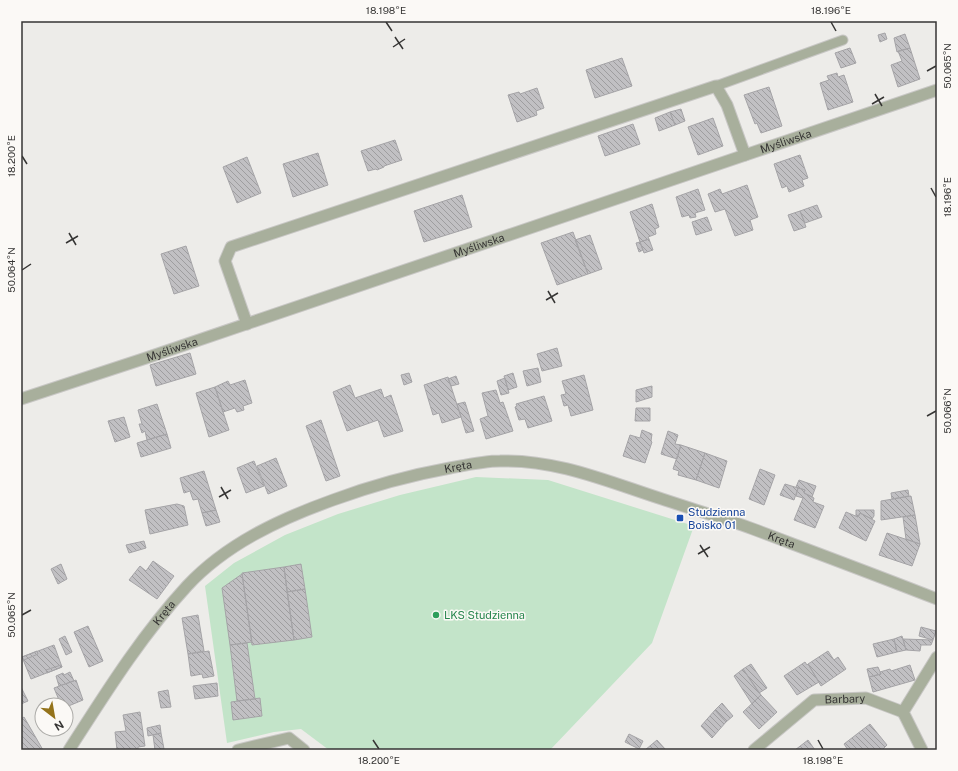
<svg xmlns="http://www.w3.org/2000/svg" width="958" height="771" font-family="'Public Sans',sans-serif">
	<defs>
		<pattern id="building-back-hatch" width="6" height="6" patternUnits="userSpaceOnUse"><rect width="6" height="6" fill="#c1c0c3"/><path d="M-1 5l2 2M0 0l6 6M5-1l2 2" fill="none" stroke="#9e9d9f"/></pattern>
	</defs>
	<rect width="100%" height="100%" fill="#edece9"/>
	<path fill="#c3e4c9" d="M476,477L548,480L694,526L652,643L550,750H329L301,729L274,732L227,743L205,586L234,563L285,535L338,514L400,495Z"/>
	<path fill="url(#building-back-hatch)" stroke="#a5a4a7" d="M885,33L887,39L880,42L878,35Z
		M905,34L910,48L897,52L894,38Z
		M850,48L856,63L841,68L835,53Z
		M910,48L920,79L898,87L891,65L902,61L898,51Z
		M622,58L632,86L595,98L586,70Z
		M837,73L838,77L844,75L853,102L828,110L820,83L829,80L827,76Z
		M769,87L782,126L761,133L757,123L755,124L744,95Z
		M537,88L544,108L536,111L537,115L517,122L508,95L519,92L520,94Z
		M681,109L685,121L675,125L670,112Z
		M670,112L675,125L659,131L655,118Z
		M713,118L723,146L698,155L688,127Z
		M633,124L640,144L605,156L598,136Z
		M395,140L402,160L384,166V167L377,170L376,169L368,171L361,151Z
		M318,153L328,185L293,197L283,164Z
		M800,155L808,178L802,180L804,186L789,192L787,186L782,188L774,164Z
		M247,157L261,193L237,203L223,167Z
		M747,185L758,217L750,220L753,230L735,236L725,209L715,212L708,194L720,189L722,194Z
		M698,189L705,210L695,213L696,217L690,218L689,215L682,217L676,197Z
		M462,195L472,227L424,242L414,211Z
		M652,204L659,227L655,229L656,234L648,237L649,239L640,242L630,212Z
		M817,205L822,217L805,223L800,211Z
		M800,211L806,227L794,231L788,215Z
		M707,217L712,230L696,235L692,222Z
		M573,232L588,274L557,285L541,243Z
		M590,235L602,269L588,274L575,240Z
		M649,239L653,250L644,253L640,242Z
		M640,242L643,250L639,252L636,243Z
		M186,246L199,286L174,294L161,254Z
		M557,348L562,366L542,371L537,354Z
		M190,353L196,374L156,386L150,365Z
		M538,368L541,382L527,386L523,371Z
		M409,373L412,382L404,385L401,375Z
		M513,373L517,387L508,390L504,376Z
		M584,375L593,410L571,416L568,405L564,406L561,395L566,394L562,381Z
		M456,376L459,384L451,386L448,379Z
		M448,377L461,417L442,423L439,413L433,415L424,385Z
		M505,378L509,393L501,395L497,381Z
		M245,380L252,403L243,406L244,410L237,412L235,408L223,412L215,387L228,381L230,385Z
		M350,385L355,398L381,389L384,398L391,395L403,431L384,437L378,420L347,431L333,392Z
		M652,386V397L636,402V390Z
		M215,387L229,430L209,437L196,393Z
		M496,390L500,403L503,402L513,431L486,439L480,419L488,416L482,393Z
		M544,396L552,421L528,428L525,419L519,420L515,407L517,406L516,404Z
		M465,402L474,431L466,433L457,404Z
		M157,404L167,434L147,440L145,431L142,433L139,424H142L138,410Z
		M636,408H650V421H635Z
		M124,417L130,437L115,442L108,421Z
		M321,420L340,476L326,481L306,426Z
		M642,430L652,434L651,441L652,442L645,463L623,456L630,435L640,438Z
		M668,431L678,435L675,444L681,445L677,459L661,454Z
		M167,434L171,448L141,457L137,443Z
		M681,445L705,453L696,480L678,475L679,471L673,469Z
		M705,453L727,461L719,488L696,480Z
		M276,458L287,486L268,494L257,466Z
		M254,461L264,486L246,493L237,468Z
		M760,469L775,475L764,505L749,499Z
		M204,471L216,510L202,513L198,499L193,500L190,491L184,493L180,478Z
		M799,480L816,486L812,497L804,493L805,490L796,487Z
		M785,484L798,488L794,500L780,495Z
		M798,488L805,490L804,493L814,498L813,502L824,506L815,528L794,520L803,498L796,496Z
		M908,490L909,496L892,499L891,493Z
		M911,496L915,515L881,520V501Z
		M177,504L184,506L188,525L150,534L145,510Z
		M216,510L220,522L206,526L202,513Z
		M856,510H874V516L872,519L860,513L858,517L856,516Z
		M846,512L858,517L860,513L875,521L866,541L839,528Z
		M915,515L920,544L906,539L903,517Z
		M887,533L920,544L912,566L879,555Z
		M144,541L146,548L129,553L126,545Z
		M153,561L174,576L157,599L129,580L140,566L146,571Z
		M61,564L67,579L58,584L51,569Z
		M301,564L305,589L287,592L284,567Z
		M284,567L294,640L252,645L242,573Z
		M242,574L252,642L230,645L222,588Z
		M305,589L312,637L294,640L287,592Z
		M198,615L204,651L188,654L182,618Z
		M88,626L103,661L89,667L74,632Z
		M921,627L936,631L933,640L919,636Z
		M65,636L72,652L66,655L59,639Z
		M902,636L906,650L897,652L894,639Z
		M894,639L897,652L877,657L873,644Z
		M903,639L933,640L931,645H921L920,651L906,650Z
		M247,643L255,699L237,701L230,645Z
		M54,645L62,667L31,679L22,657Z
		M37,651L38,654L24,660L22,657Z
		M209,651L214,676L203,678L202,674L191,676L188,654Z
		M828,651L834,660L838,657L846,669L821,686L808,664Z
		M805,662L807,665L808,664L819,682L797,695L784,676Z
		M751,664L767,688L759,693L743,669Z
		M61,665L62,667L47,673L46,670Z
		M910,665L915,680L873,692L869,677L881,674L880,672L890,669L891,671Z
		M878,667L881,674L869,677L867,669Z
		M743,669L761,695L752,704L734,676Z
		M70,672L74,681L59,686L56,676L63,673L64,675Z
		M76,680L83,700L66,707V705H61L54,688Z
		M217,683L218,696L195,699L193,686Z
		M21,687L28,701L21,704Z
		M168,690L171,707L161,708L158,692Z
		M761,695L777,712L759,729L743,712Z
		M260,698L262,716L233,720L231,702Z
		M722,703L733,716L726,722L715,710Z
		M715,710L726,722L712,738L701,726Z
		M140,712L145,746L138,747V750H117L115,732L126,731L123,715Z
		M24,717L43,750H21V719Z
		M870,724L887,745L882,750H848L844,744Z
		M160,725L161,733L148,736L147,728Z
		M161,733L164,749L155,750L153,735Z
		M629,734L643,741L639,749L625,742Z
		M657,740L666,750H645Z
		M808,740L815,750H795Z"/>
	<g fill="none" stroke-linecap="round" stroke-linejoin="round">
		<g stroke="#c8c7c5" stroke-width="11">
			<path id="service" d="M716,86L843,40"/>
		</g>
		<g stroke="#c8c7c5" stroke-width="13">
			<g id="minor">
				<path d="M247,324L225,261L231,247L716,86L727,105L745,155"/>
				<path id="s1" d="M21,399L146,358L937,90"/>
				<path id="s2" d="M69,750C105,694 141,636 187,586C226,544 280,519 333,500C371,486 411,475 450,468C466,465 484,461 500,461C556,459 609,482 662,499C692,509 723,518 753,529C814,552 876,575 937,599"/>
				<path d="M238,750L289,738L304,750"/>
				<path id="s3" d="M754,750L814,700L866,698L903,712"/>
				<path d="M922,750L903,712L937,657"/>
			</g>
		</g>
		<use href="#service" stroke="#a8af9c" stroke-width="9"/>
		<use href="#minor" stroke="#a8af9c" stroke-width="11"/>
	</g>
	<path fill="none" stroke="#363534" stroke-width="1.5" d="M386,22L392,31M831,22L836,31M395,37L403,49M393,47L405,39M927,71L936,66M875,94L882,106M872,104L884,97M22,156L27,164M931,188L936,197M69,233L76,245M66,243L78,236M22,270L31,264M548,291L555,303M546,300L558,293M927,416L936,411M221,487L228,499M219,497L231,490M700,545L708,557M698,554L710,547M22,615L31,610M373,740L379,749M818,740L823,749"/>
	<rect fill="#1a4fb4" stroke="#fbf9f6" stroke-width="1.5" x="676" y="514" width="8" height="8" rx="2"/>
	<circle fill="#2e9e5b" stroke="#fbf9f6" stroke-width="1.5" cx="436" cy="615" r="4"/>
	<g text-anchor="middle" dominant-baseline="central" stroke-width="3" stroke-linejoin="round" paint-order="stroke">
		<g font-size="11" fill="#363534" stroke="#fbf9f6">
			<text stroke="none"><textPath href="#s1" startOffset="807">Myśliwska</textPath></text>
			<text stroke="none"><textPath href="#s1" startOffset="483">Myśliwska</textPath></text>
			<text stroke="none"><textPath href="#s1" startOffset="159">Myśliwska</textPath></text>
			<text stroke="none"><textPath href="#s2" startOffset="503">Kręta</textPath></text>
			<text stroke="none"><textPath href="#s2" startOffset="839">Kręta</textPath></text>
			<text stroke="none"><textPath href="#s2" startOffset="167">Kręta</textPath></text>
			<text stroke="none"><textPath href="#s3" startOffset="109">Barbary</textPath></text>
		</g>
		<g font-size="11" fill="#164399" stroke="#fbf9f6" text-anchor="start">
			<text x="688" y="512">Studzienna<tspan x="688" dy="13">Boisko 01</tspan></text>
		</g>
		<g font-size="11" fill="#27864d" stroke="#fbf9f6" text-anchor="start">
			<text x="444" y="615">LKS Studzienna</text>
		</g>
	</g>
	<rect width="958" height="771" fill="none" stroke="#fbf9f6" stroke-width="44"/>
	<g transform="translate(54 717) rotate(149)"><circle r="19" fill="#fbf9f6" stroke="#acaba8"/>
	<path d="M0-3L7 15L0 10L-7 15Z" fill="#94731b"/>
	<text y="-6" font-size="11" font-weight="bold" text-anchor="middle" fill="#363534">N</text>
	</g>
	<rect x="22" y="22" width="914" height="727" fill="none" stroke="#363534" stroke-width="1.5"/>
	<g font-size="10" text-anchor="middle" fill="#363534">
		<text x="386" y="14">18.198°E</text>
		<text x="831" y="14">18.196°E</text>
		<text transform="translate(947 66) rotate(-90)" y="4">50.065°N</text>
		<text transform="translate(11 156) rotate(-90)" y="4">18.200°E</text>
		<text transform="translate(947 197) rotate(-90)" y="4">18.196°E</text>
		<text transform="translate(11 270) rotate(-90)" y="4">50.064°N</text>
		<text transform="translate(947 411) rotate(-90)" y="4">50.066°N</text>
		<text transform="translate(11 615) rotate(-90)" y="4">50.065°N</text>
		<text x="379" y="764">18.200°E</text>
		<text x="823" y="764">18.198°E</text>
	</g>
</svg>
